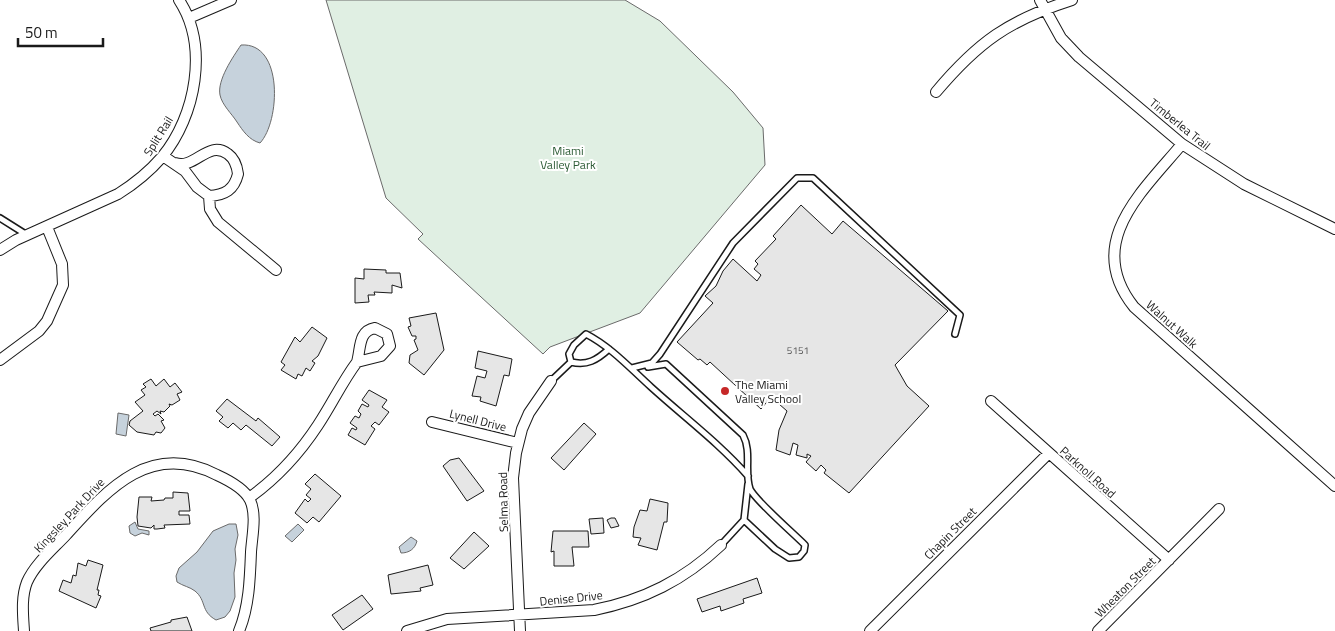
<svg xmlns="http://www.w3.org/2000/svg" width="1335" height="631" font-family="'Titillium Web',sans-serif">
	<rect width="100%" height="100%" fill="#fff"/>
	<path fill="#e0efe3" stroke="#6a6a6a" d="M326,0H625L660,21L733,92L763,128L765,165L640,313L550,347L543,354L418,239L423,234L386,198Z"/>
	<path fill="#c6d2dc" stroke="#6a6a6a" d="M241,45C284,42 280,122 260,143C249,140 243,131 237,122C232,114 222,105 220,95C217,80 233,57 241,45Z
		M118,413L129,415L126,436L116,434Z
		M135,522L138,529L149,531V535L142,533L135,536L130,533L129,526Z
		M229,524H236L238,535L235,549L236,560L234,573L235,597L230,611L225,617L216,620C200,611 207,601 195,591C190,587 183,586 177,582L176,576L179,568L197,552L213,531Z
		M298,524L304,530L292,542L285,536Z
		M411,537L417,541C415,549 409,553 401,553L399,547Z"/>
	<path fill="#e6e6e6" stroke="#1a1a1a" d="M801,205L832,234L843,221L948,311L895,365L907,386L929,406L849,493L824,473L826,470L821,465L816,471L806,462L811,456L807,454V458L796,455L798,445L793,443L790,455L776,450L779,430L787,411L771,397L761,409L710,362L707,365L700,359L698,360L677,342L713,303L705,296L716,286L723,271L733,259L757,281L761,275L754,269L758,264L755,261L776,239L773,236Z
		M364,269L386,270V273H400L402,288L392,285V293L374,292L375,295H368L369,302L355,303V278L364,279Z
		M436,313L444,350L424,375L409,363L410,355L418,350L414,340L416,339V336H412L408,327L411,326L409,318Z
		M312,327L327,338L318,356L312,361L315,363L310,371L306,368L302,376L298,374L296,379L281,370L285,365L281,362L295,337L300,342Z
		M478,351L512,359L509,376L504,375L496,406L480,401L481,397L472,396L477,376L485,378L487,371L475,368Z
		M151,379L156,386L164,379L170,387L175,383L182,392L177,394L180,400L172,405L169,404L170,406L164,412L160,411L161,414L157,411L153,414L155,416L158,414L164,420L161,421L165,428L161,433L156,432L154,435L137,432L129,425L130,421L143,411L135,402L145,395L141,390L146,387L143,384Z
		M369,390L387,400L382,407L389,412L379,425L375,422L371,426L375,429L365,445L348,435L352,428L356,430L357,428L350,423L355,416L359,418L361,414L358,411L362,404L368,407L369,405L362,400Z
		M227,399L256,421L258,418L280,437L272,446L246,425L241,430L233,423L228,428L219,421L223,417L216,411Z
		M584,423L596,434L564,470L551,458Z
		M459,458L484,491L467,501L443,466L450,460Z
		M315,474L341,496L319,522L313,517L307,523L295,513L305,499L308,502L311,499L306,495L311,489L305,484Z
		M173,492L188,493L190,511H179V515H189L190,524L164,525L165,528L157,529H154V525L151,528L138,526L137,517L139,497H152L151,501L164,500L165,498H173Z
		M650,499L668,503L667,522H664L657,550L638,545L641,538L633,537L634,527L640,510L647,511Z
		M603,518L604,533L591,534L589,519Z
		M611,518H615L619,526L611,528L607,520Z
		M553,531H588L589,547H572L574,566H554V551L551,552Z
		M474,532L489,546L464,569L450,558Z
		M88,560L103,565L97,590H99L98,595L101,596L96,608L59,591L63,580L71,583L73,575L76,576L78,563L86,566Z
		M428,565L433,585L420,588L421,591L391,594L388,575Z
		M757,578L762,593L743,599L744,603L721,611L720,606L702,612L697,599Z
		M362,595L373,609L343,630L332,615Z
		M187,617L192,631H151L150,628L171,622V620Z"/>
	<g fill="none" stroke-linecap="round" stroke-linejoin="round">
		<g stroke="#1a1a1a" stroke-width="8">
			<path id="lane" d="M0,218L27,235
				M571,362L569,354L574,345L586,334C611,347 630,368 651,387C684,417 719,443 748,476
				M571,362C587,366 597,360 609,349
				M648,367L666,364L743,435C752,452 744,471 750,489C755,500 793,533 805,545L804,551L799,557L789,558L775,549L744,520
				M632,368L652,363L660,354L733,243L797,178H813L960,315L955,334
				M551,381L571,362
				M721,545L744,520L748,484"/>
		</g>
		<g stroke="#1a1a1a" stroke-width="12">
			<path id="street" d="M1040,0L1061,38L1079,57L1182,144L1244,184L1335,229
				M189,18L231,0
				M936,92C978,42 1009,20 1072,0
				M1182,144C1142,192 1083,243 1134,307L1335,486
				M163,156L185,171L197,187L209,196L210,209L218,222L276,270
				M175,163C195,170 208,139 228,154C235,159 237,166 238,174C234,190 225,195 209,196
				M0,250L16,240L118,194C134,184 149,172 162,157C196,116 209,46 179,0
				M375,328L387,334L390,346L381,356L357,362C361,348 358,331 375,328Z
				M0,360L39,331L47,321L63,285L62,264L47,227
				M991,401L1169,560
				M432,422L518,443
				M249,498C277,478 299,454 318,425C332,404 342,382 357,362
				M24,631C23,615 21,597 27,582C35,564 53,549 66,535C107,490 150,440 217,475C228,480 244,488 250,500C257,515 252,536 251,552C250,579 249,607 239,631
				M407,631L447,619L594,610C644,600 684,580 721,545
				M520,631L513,478L516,453L522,429L529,413L551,381
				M870,631L1049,453
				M1098,631L1219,509"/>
		</g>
		<use href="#lane" stroke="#fff" stroke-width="5"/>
		<use href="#street" stroke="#fff" stroke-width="10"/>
	</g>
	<circle fill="#c62828" stroke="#fff" stroke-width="2" cx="725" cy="391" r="5"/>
	<g text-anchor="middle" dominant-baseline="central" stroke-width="4" stroke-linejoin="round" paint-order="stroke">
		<g font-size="10" fill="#4d4d4d">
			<text x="798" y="350">5151</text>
		</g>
		<g font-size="12" fill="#1a1a1a" stroke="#fff">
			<text transform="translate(1180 124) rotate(39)">Timberlea Trail</text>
			<text transform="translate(158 136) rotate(-58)">Split Rail</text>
			<text transform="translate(1172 324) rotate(42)">Walnut Walk</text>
			<text transform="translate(478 420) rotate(14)">Lynell Drive</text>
			<text transform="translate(1088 472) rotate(42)">Parknoll Road</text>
			<text transform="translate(503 502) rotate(-91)">Selma Road</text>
			<text transform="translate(69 515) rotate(-47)">Kingsley Park Drive</text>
			<text transform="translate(950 533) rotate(-45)">Chapin Street</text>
			<text transform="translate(1125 587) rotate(-45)">Wheaton Street</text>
			<text transform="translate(571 598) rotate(-6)">Denise Drive</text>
		</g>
		<g font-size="12" fill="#2b5a34" stroke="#fff">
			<text x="568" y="150">Miami<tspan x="568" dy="14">Valley Park</tspan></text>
		</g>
		<g font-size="12" fill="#1a1a1a" stroke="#fff" text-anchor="start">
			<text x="735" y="384">The Miami<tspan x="735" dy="14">Valley School</tspan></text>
		</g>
	</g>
	<path d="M18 38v8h85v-8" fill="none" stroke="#1a1a1a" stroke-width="2.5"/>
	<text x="25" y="38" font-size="15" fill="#1a1a1a" stroke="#ffffff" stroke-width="4" paint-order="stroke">50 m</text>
</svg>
